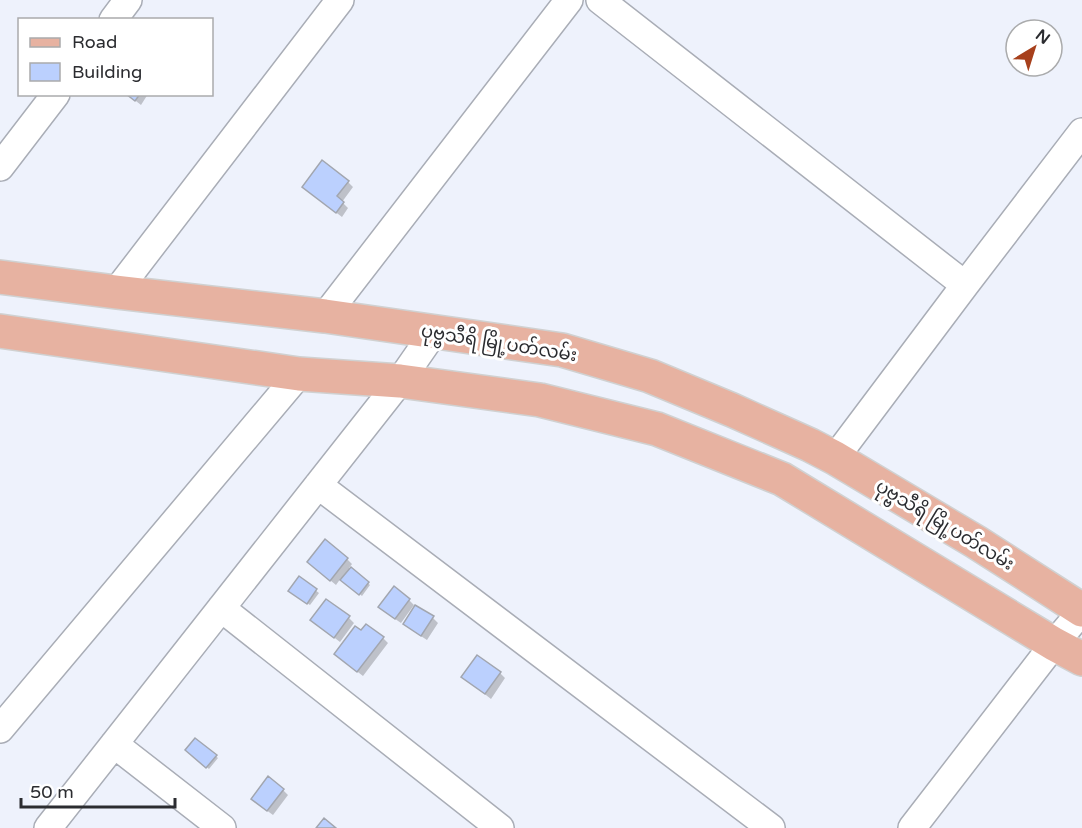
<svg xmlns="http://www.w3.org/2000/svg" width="1082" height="828" font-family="'Varela Round','Noto Sans Myanmar',sans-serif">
	<rect width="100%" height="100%" fill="#eef2fc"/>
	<path fill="#0003" d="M127,94H148L141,105Z
		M348,182L353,187L342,202L348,208L342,217L309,192Z
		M347,559L352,564L349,568L370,585L362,596L341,578L336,585L314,567Z
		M299,578L319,593L310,605L292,593Z
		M409,600L414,605L401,623L385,612Z
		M349,618L354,623L340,642L318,625Z
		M433,618L438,623L427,640L410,629L404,624Z
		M362,632L383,638L388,643L363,676L341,659Z
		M500,673L505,678L491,699L463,677Z
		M196,740L218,758L209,769L187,750Z
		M283,790L288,795L273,815L258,804Z"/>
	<path fill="#bbd0fe" stroke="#a2a6af" stroke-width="1.5" d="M126,94H140L135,101Z
		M322,160L349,181L337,196L344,202L336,213L302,187Z
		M325,539L348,558L330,581L307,562Z
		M351,567L369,582L359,595L340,580Z
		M299,576L317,589L307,604L288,591Z
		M394,586L410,599L395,619L378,607Z
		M326,599L350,616L334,638L310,620Z
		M415,605L434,616L421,636L403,624Z
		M366,624L384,637L357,672L334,654L355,626L361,630Z
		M477,655L501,672L485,694L461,677Z
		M195,738L217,755L206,768L185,750Z
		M268,776L284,789L267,811L251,799Z
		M324,818L336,828H316Z"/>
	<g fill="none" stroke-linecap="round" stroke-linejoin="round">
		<g stroke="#a9adb6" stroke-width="30">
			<path id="minor" d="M600,0L965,285
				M113,20L128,0
				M0,167L56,94
				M116,292L340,0
				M325,316L569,0
				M835,458L965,285L1082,132
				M318,485L771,828
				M221,608L500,828
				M0,729L299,374
				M114,744L222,828
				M48,828L400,381L434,332
				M912,828L1054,644L1082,611"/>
		</g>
		<g stroke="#d0d1d1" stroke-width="36">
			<path id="major" d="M0,277L116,292L325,316L562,350L650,376L732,410L810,445L835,458L976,542L1082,610
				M0,331L299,374L400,381L540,400L657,429L782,479L1054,644L1082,659"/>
		</g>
		<use href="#minor" stroke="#fff" stroke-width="27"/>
		<use href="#major" stroke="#e7b2a1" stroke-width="33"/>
	</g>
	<g text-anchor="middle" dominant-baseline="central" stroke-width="6" stroke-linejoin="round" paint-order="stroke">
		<g font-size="18" fill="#2b2c30" stroke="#fff">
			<text transform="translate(499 343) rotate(9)">ပုဗ္ဗသီရိ မြို့ပတ်လမ်း</text>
			<text transform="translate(945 525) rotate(31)">ပုဗ္ဗသီရိ မြို့ပတ်လမ်း</text>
		</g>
	</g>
	<rect x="18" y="18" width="195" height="78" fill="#ffffff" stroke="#aaabac" stroke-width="1.5"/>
	<rect x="30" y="38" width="30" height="9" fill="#e7b2a1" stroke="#aaabac" stroke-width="1.5"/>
	<text x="72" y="48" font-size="18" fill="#2b2c30">Road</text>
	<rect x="30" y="63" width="30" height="18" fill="#bbd0fe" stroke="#aaabac" stroke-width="1.5"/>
	<text x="72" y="78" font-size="18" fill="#2b2c30">Building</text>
	<g transform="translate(1034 48) rotate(38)"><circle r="28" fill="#ffffff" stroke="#aaabac" stroke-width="1.5"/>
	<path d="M0-4.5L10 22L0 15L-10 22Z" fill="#a7401c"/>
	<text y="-9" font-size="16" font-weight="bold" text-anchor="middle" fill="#2b2c30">N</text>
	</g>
	<path d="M21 798v9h154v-9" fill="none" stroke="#2b2c30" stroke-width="3"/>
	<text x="30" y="798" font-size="18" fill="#2b2c30" stroke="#ffffff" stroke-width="4.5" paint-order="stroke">50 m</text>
</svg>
